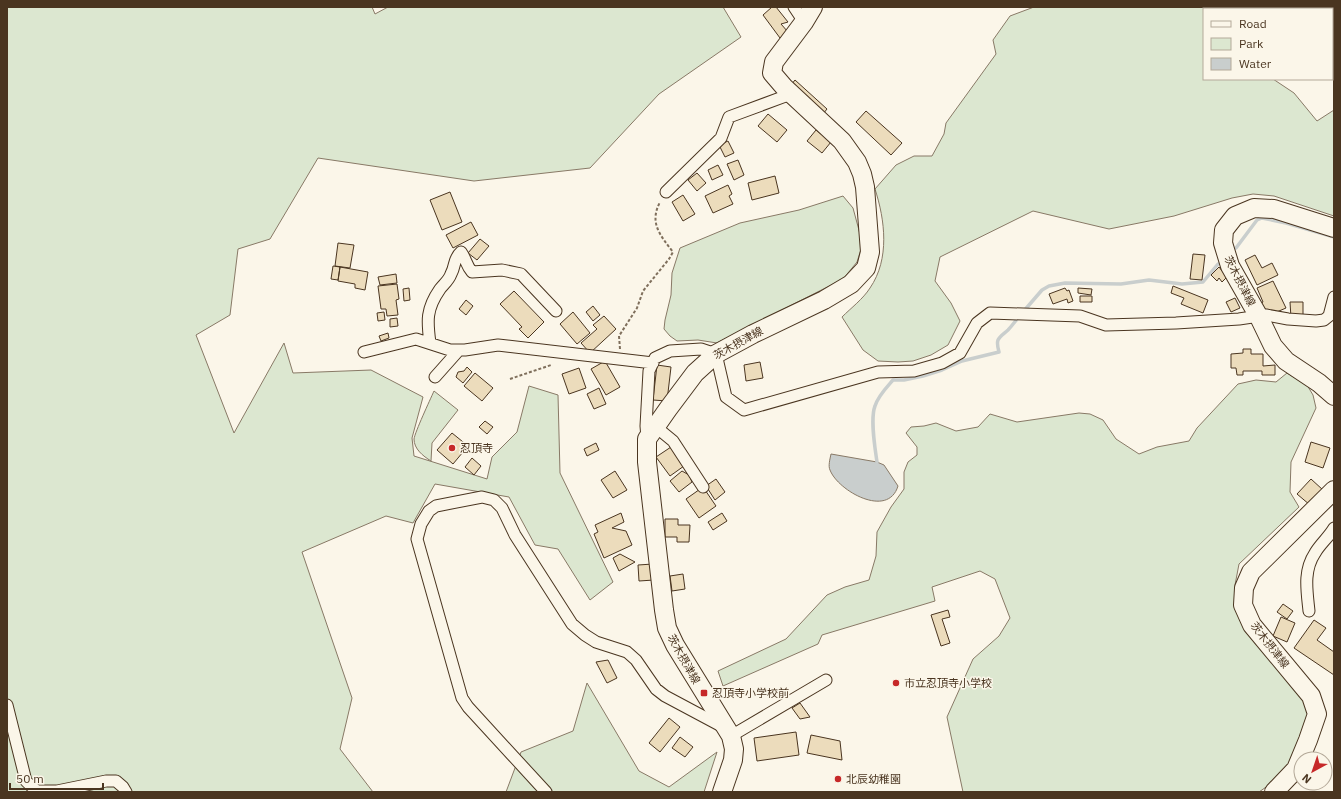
<svg xmlns="http://www.w3.org/2000/svg" width="1341" height="799" font-family="'IBM Plex Sans','Noto Sans JP',sans-serif">
	<rect width="100%" height="100%" fill="#fbf6e9"/>
	<path fill="#dce7d0" stroke="#887966" d="M7,7H372L375,14L388,7H723L741,37L659,94L590,168L474,181L318,158L270,239L238,249L230,315L196,335L234,433L284,343L293,373L371,370L423,397L412,438L414,456L487,479L492,457L517,432L529,386L558,395L560,473L613,582L590,600L558,549L535,545L509,497L435,484L413,523L386,516L302,552L352,698L340,749L373,792H7Z
		M1034,7H1207L1206,9H1204V79H1273L1294,93L1317,121L1334,110V216L1274,196L1253,194L1232,198L1174,216L1109,229L1033,211L940,257L935,281L951,303L960,321L948,345L931,355L913,361L898,362L878,361L863,350L842,317C851,308 863,299 870,288C890,259 885,220 875,189L896,165L914,156H932L944,134L946,123L996,54L993,40L1010,16Z
		M843,196L853,208L860,234L862,246L857,262L843,279L717,343L698,340L677,341L670,336L664,329L665,320L671,295L672,273L680,248L740,223L799,210Z
		M1287,373L1307,385L1313,395L1316,408L1291,462L1290,492L1299,507L1239,564L1235,585L1236,607L1305,702L1309,715L1301,740L1287,767L1269,785L1259,792H963L947,717L973,659L999,636L1010,618L995,579L980,571L932,587L935,601L822,635L818,644L723,686L718,671L786,639L827,595L845,587L869,580L876,556L877,532L891,507L904,489V472L908,462L917,455V447L906,433L911,427L924,426L936,423L956,431L978,427L990,414L1017,422L1079,413L1090,414L1103,420L1116,439L1139,454L1157,447L1189,441L1197,428L1238,384L1256,380L1276,382Z
		M434,391L458,410L432,443L431,461C423,456 414,449 414,439C415,432 430,400 434,391Z
		M587,683L639,771L669,787L717,752L704,792H506L521,752L573,731Z"/>
	<path fill="#c9cecd" stroke="#887966" d="M831,454L877,462L884,465L898,486C888,519 838,491 830,470C828,466 830,459 831,454Z"/>
	<g fill="none" stroke-linecap="round" stroke-linejoin="round">
		<path stroke="#c9cecd" stroke-width="3.5" d="M1236,248L1257,220L1262,218L1286,223L1334,237
			M1023,312L1042,290L1049,286L1065,283L1121,284L1149,280L1182,284L1203,282L1218,264
			M877,462C875,448 870,419 875,406C878,396 886,388 893,380H904L923,376L942,370L962,361L999,352C995,338 999,338 1008,330C1012,326 1015,321 1019,317"/>
	</g>
	<path fill="#ecdcbc" stroke="#4a3520" d="M772,7H776L788,22L781,24L788,32L780,38L763,15Z
		M795,80L827,109L823,114L791,85Z
		M866,111L902,143L891,155L856,122Z
		M768,114L787,130L777,142L758,126Z
		M816,130L831,142L822,153L807,141Z
		M728,141L734,153L725,157L719,145Z
		M738,160L744,175L734,180L727,164Z
		M718,165L723,175L712,180L708,170Z
		M697,173L706,183L697,191L688,180Z
		M775,176L779,193L752,200L748,183Z
		M728,185L732,194L729,196L733,204L713,213L705,196Z
		M450,192L462,222L442,230L430,200Z
		M683,195L695,214L683,221L672,202Z
		M471,222L478,235L453,248L446,235Z
		M480,239L489,246L477,260L468,253Z
		M338,243L354,245L350,268L335,266Z
		M1193,254L1205,255L1202,280L1190,279Z
		M1255,255L1262,268L1272,263L1278,275L1257,285L1245,260Z
		M333,266L340,267L338,280L331,279Z
		M340,267L368,272L365,290L355,288V284L338,281Z
		M1219,267L1227,277L1222,282L1219,278L1217,281L1211,275Z
		M396,274L397,283L380,285L378,277Z
		M1273,281L1286,308L1272,314L1263,312L1260,304L1263,302L1257,288Z
		M397,284L399,299L396,300L398,315L387,316L386,309H381L378,286Z
		M1173,286L1208,300L1203,313L1181,304L1184,298L1171,293Z
		M409,288L410,300L404,301L403,289Z
		M1065,288L1067,291L1069,290L1073,301L1068,303L1067,299L1053,304L1049,294Z
		M1078,288L1092,289L1091,295L1078,293Z
		M514,291L544,322L528,338L519,329L522,327L500,304Z
		M1080,296H1092V302H1080Z
		M1235,298L1240,308L1231,312L1226,302Z
		M466,300L473,306L466,315L459,309Z
		M1290,302H1303V317L1291,318Z
		M593,306L600,315L593,321L586,312Z
		M384,312L385,320L378,321L377,313Z
		M573,312L590,333L577,344L560,324Z
		M604,316L616,329L590,353L581,343L597,329L593,325Z
		M397,318L398,326L390,327V319Z
		M388,333L389,338L381,341L379,336Z
		M1243,349H1251V354H1263V366L1275,365V375H1262V371H1243V375H1237L1236,368H1231V354L1243,353Z
		M605,361L620,387L606,395L591,369Z
		M760,362L763,378L746,381L744,365Z
		M657,365L671,367L667,401L653,400Z
		M467,367L472,372L463,383L456,377L458,372L464,371Z
		M579,368L586,388L569,394L562,374Z
		M475,373L493,388L482,401L464,386Z
		M599,388L606,404L594,409L587,394Z
		M485,421L493,427L487,434L479,427Z
		M452,433L468,446L453,464L437,450Z
		M1311,442L1330,448L1323,468L1305,462Z
		M596,443L599,450L587,456L584,449Z
		M671,447L684,466L670,476L656,457Z
		M472,458L481,466L474,475L465,467Z
		M615,471L627,490L613,498L601,480Z
		M682,471L689,475L692,482L679,492L670,481Z
		M716,479L725,492L715,500L706,486Z
		M1311,479L1323,490L1310,505L1297,494Z
		M703,487L716,506L699,518L686,499Z
		M621,513L624,522L612,528L626,531L632,545L604,558L594,534L598,532L595,525Z
		M722,513L727,521L713,530L708,522Z
		M665,519H678V525H690L689,542H677V537H665Z
		M620,554L635,562L619,571L613,558Z
		M653,564L654,580L639,581L638,565Z
		M683,574L685,589L672,591L670,576Z
		M1283,604L1293,611L1287,619L1277,612Z
		M948,610L950,617L942,619L950,643L941,646L931,615Z
		M1281,617L1295,623L1287,642L1273,636Z
		M1314,620L1326,628L1317,640L1334,652V675L1294,648Z
		M608,660L617,678L607,683L596,662Z
		M800,703L810,717L800,719L792,708Z
		M669,718L680,727L660,752L649,743Z
		M796,732L799,755L757,761L754,738Z
		M811,735L840,741L842,760L807,753Z
		M680,737L693,747L685,757L672,748Z"/>
	<g fill="none" stroke-linecap="round" stroke-linejoin="round">
		<g stroke="#4a3520" stroke-width="13">
			<path id="minor" d="M794,7L804,22
				M666,192L721,138L729,117L791,94
				M430,343C427,321 426,309 440,289C444,284 449,280 451,274C456,265 453,259 461,252C466,259 466,265 472,272L502,270L521,274L556,311
				M364,352L416,339L450,350H465L498,345L653,363
				M435,377L459,350
				M656,427L673,441L703,487
				M647,438L646,426L649,371L655,358L670,351L701,349L716,354L726,397L744,410L878,372L914,371L942,363L960,353L977,323L990,313L1080,316L1106,325L1176,323L1239,319L1266,315L1288,319L1316,321L1324,320L1329,316L1334,297
				M1309,611C1307,591 1303,571 1315,553C1320,544 1329,537 1334,528
				M7,705L26,781L31,786L37,791H57L106,781H116L123,787L126,792
				M731,736L826,680
				M546,792L468,707L462,698L417,539L421,524L429,511L436,506L482,497L494,500L502,508L515,535L572,624L585,635L596,642L627,652L636,660L656,689L665,696L725,728"/>
		</g>
		<g stroke="#4a3520" stroke-width="20">
			<path id="primary" d="M1334,228L1274,209L1254,208L1235,216L1224,230L1223,243L1230,266L1259,317L1273,346L1286,361L1319,383L1334,396
				M722,792L733,760L734,749L731,736L675,645L667,628L664,610L647,462V439L668,409L695,373L716,354L753,334L824,300L851,284L866,268L870,252L865,187L862,174L857,162L842,141L784,87L772,73L774,62L804,22L813,7
				M1274,792L1296,769L1308,740L1317,714L1311,696L1252,625L1243,605L1244,588L1251,572L1334,490"/>
		</g>
		<path stroke="#7f6f5c" stroke-width="2" stroke-dasharray="3 2" stroke-linecap="butt" d="M620,349L619,336L637,308L643,291L669,259L673,252C660,235 649,223 660,202
			M510,379L551,365"/>
		<use href="#minor" stroke="#fbf6e9" stroke-width="11"/>
		<use href="#primary" stroke="#fbf6e9" stroke-width="18"/>
	</g>
	<g fill="#c62828" stroke="#fbf6e9" stroke-width="1.5">
		<circle cx="452" cy="448" r="4"/>
		<circle cx="896" cy="683" r="4"/>
		<rect x="700" y="689" width="8" height="8" rx="2"/>
		<circle cx="838" cy="779" r="4"/>
	</g>
	<g text-anchor="middle" dominant-baseline="central" stroke-width="3" stroke-linejoin="round" paint-order="stroke">
		<g font-size="11" fill="#4a3520" stroke="#fbf6e9">
			<text transform="translate(1240 281) rotate(63)">茨木摂津線</text>
			<text transform="translate(738 343) rotate(-29)">茨木摂津線</text>
			<text transform="translate(1270 645) rotate(52)">茨木摂津線</text>
			<text transform="translate(684 659) rotate(61)">茨木摂津線</text>
		</g>
		<g font-size="11" fill="#4a3520" stroke="#fbf6e9" text-anchor="start">
			<text x="460" y="448">忍頂寺</text>
			<text x="904" y="683">市立忍頂寺小学校</text>
			<text x="712" y="693">忍頂寺小学校前</text>
			<text x="846" y="779">北辰幼稚園</text>
		</g>
	</g>
	<rect width="1341" height="799" fill="none" stroke="#4a3520" stroke-width="16"/>
	<rect x="1203" y="8" width="130" height="72" fill="#fbf6e9" stroke="#b4a999"/>
	<rect x="1211" y="21" width="20" height="6" fill="#fbf6e9" stroke="#b4a999"/>
	<text x="1239" y="28" font-size="12" fill="#4a3520">Road</text>
	<rect x="1211" y="38" width="20" height="12" fill="#dce7d0" stroke="#b4a999"/>
	<text x="1239" y="48" font-size="12" fill="#4a3520">Park</text>
	<rect x="1211" y="58" width="20" height="12" fill="#c9cecd" stroke="#b4a999"/>
	<text x="1239" y="68" font-size="12" fill="#4a3520">Water</text>
	<g transform="translate(1313 771) rotate(220)"><circle r="19" fill="#fbf6e9" stroke="#b4a999"/>
	<path d="M0-3L7 15L0 10L-7 15Z" fill="#c62828"/>
	<text y="-6" font-size="11" font-weight="bold" text-anchor="middle" fill="#4a3520">N</text>
	</g>
	<path d="M10 783v6h93v-6" fill="none" stroke="#4a3520" stroke-width="2"/>
	<text x="16" y="783" font-size="12" fill="#4a3520" stroke="#fbf6e9" stroke-width="3" paint-order="stroke">50 m</text>
</svg>
